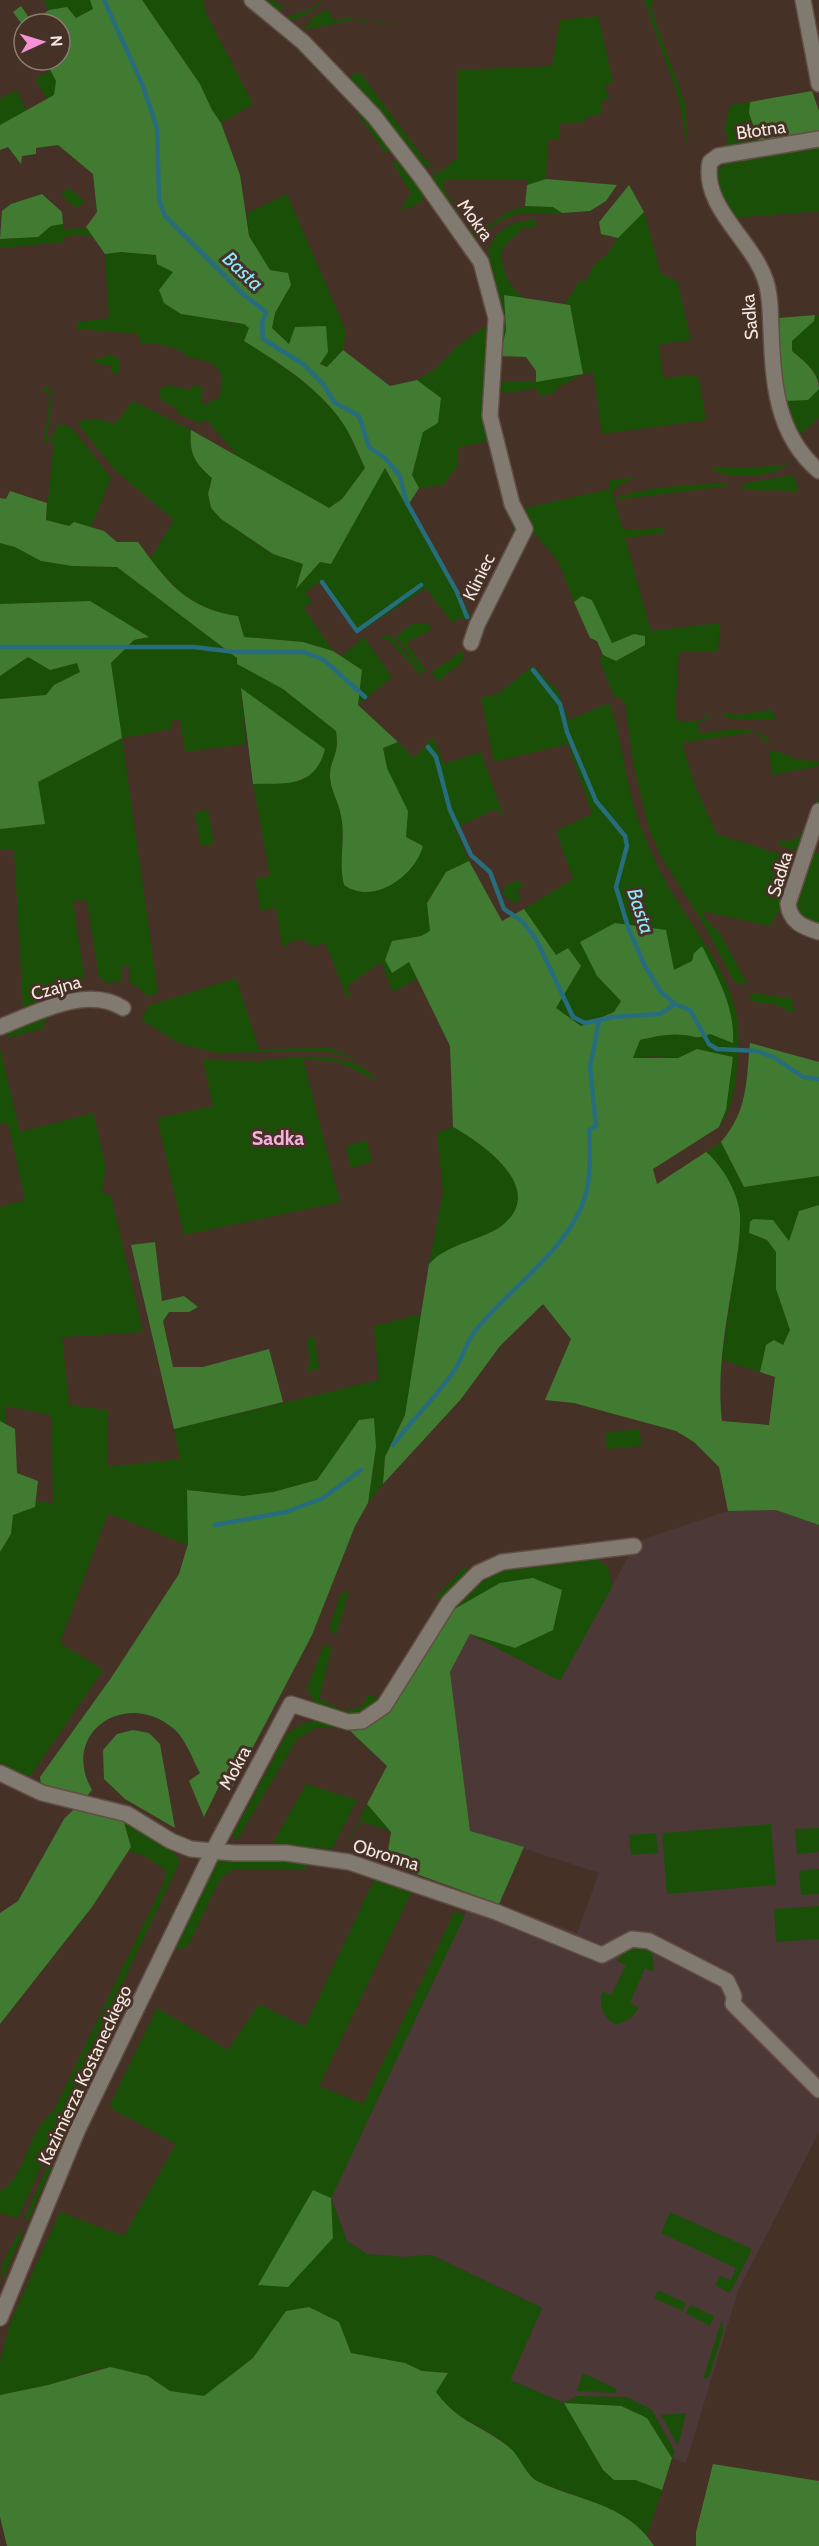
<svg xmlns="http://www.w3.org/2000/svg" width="819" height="2546" font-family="Cabin,sans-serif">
	<rect width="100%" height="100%" fill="#453126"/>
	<path fill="#4d3838" d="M776,1510L819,1525V2132L738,2291L686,2463L672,2458L647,2418L564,2403L510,2380L542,2308L432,2255L404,2257L366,2254L347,2241L331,2198L474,1894L577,1933L599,1873L470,1831L450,1672L470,1634L560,1680L637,1541L728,1511Z"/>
	<path fill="#1a4f08" d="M43,0H90L93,9L76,18L67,8L49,10Z
		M142,0H204L205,11L253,104L221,123L212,110L200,84Z
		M261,0H273L282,7V14L286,17L309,10L324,0C316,9 297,24 284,19C276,16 268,6 261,0Z
		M644,0H653L651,9L686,106L687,145L679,99Z
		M328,9L333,20L349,18L402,25L352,20L307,29L301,27L311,24L310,19Z
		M598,16L613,82L605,84L609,99L601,101L602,114L585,117V122L560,123V139L548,140L546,179L527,185V180H445L443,187L458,214L454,216L430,180L436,169L438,171L434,177L457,158V70L552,66L560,20Z
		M51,70L56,81L54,95L47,99L35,79Z
		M353,74H361L425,160L433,164L422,168L349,80Z
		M16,90L27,111L0,125V99Z
		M750,102L749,113L760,145L727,150L728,136L724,131L730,105Z
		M361,108L392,149L386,154L354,109Z
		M819,143V211L733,218L715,181L717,171L727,162Z
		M401,160L426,196L419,203L400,211L411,193L392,162Z
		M68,187L84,201L77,209L61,195Z
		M287,194L346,331L343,350L327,367L289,344L272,328L275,313L291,284L288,273L270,270L249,236L247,213Z
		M525,206L554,207L562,213H520L502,220L477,237L471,236L460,224L463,223L468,230L480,232L507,212Z
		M644,212L661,274L677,281L691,340L659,344L663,378L695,375L699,379L706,420L602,434L593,372L583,374L555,389V393L539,396L537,388L506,393L502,391V382H545L570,305L563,300L569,298L579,281L588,280C589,272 597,259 605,257L618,238Z
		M535,220L537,228H522C518,236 511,238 505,245C496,257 509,289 521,295L520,298L504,296L506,330L500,356L502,322L488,251C495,230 513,220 535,220Z
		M63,224L64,229L86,228L94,238C84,234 74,233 64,238L65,242L0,248V239L38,237L51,226Z
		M121,252L156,255L229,323L244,324L249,328L244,341C279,363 318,388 342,422C351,435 357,453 365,468L342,499L329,508L238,457L207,420L200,423L180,415L174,407L161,400L159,390L167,385L191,390L192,385L203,387L201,397L203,405L220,397L222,375C214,361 202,359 187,357C182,346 153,343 140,343L138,334L77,329L78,322L109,318L105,254Z
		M488,303L493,320L489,441L459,447L457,467L443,485L419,488L412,475L423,431L441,399L417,380L435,369L456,347L490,323L484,304Z
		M815,315H819V380L810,366L792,351V341L814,321Z
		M776,318H779L781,372L808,400L819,389V418L799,435L796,434L781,400Z
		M111,354L119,360L120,373H111V366L90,362Z
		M46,385L53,391L47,439H52L57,426L64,424L73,429L111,478L91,527L74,522L69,526L46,520L54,442L44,441L51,391L43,393Z
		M133,401L191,430C189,453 195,463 212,478L208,494L211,508L221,519L272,554L303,564L297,588L320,562L331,563L385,468L407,507L409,504L412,508L473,620L514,534L512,526L515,528L516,539L475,621L469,617L465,619L459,618L452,623L426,588L360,632L323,580L305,592L312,602L304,608L333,651L303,642L244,637L238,616C197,610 175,591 150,559L174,520L115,470L77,423C85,417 106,420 115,424Z
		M788,461L790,462C778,478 726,481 711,468L783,466Z
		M793,475L799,491L741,490L746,483Z
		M637,477L619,485L612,493L614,499C647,485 689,486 725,483L729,486L614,500L623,530L663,528L664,533L625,538L651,631L720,623L718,652H679L675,713L678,722L702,720L710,711L707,720L697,722L700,734C724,731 751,722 770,741L767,743L755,732L682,743L695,786L717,834L798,860L782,906L770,926L702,911L709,923L720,933L747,983L738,984L733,980L702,921L662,858L649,829L634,767L625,705L621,698L614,697L599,658L603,655L616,661L645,645L634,634L612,643L609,641L592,600L582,596L574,602L558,561L526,524L520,509L610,489L609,480Z
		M0,543L15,547L41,561L72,566L117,567L237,658L238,664L283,689L336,731C340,755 330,758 330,776C330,789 339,803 341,816C346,839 338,862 344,885L422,846L406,837L408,811L387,768L383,747L398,742L414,758L433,737L444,764L481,752L504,818L496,809L455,828L469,861L446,872L427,902L430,931L421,936L392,941V973L409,961L417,979L393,992L381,962L347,986L351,997L347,998L325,942L312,947L303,939L292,941L283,948L273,892L275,908L261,911L255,879L270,876L253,784L305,780L241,689L246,744L185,752L180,719L171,721L172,729L122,738L158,993L146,996L140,989L130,983L129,966H121V981L106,983L99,977L87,901L76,900L73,903L84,975L81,989L23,1010L14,849H0V829L44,824L38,782L122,738L111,663L134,640L148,638L90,601L0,604Z
		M414,623L428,624L432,629L406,643L426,670L423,673L396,636Z
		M391,635L422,673L421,676L389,640H382L380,637Z
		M364,637L392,677L358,705L362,670L341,656Z
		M464,650L462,662L438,681L432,673L433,671Z
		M28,657L50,670L77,663L80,672L54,685L46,695L0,699V676Z
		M533,666L558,691L569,720L609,703C619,729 622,756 628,783C633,808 643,833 653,856C675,910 727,959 737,1017C740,1032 738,1048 737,1063C736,1086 733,1108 719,1127L726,1110L733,1057L697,1049L678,1058L655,1056L632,1058L640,1040C654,1037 669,1033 683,1035C697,1036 696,1040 710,1034L733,1043L702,947L694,953L692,961L674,970L597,976L621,1001L614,1012L581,1026L556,1008L581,966L556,955L524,909L573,879L556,831L592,814L568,744L494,762L481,698L499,693Z
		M772,710L776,719H733L726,718L722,712L735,715Z
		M774,750L798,760L819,761V766L772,775L769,752Z
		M818,793C819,810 807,835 799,851L780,846L779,840C805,848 812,811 818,793Z
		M208,810L214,844L201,846L195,812Z
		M813,851L819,853V929L809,925L793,907Z
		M513,882H521L523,887L517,890L521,899L514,903L503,894L505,886Z
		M236,978L259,1049L330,1048L363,1062L327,1051L217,1053L178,1043L142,1020L148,1006Z
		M753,993L794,999L792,1007L795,1009L793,1013L774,1004L754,1002L748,997Z
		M48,1017L49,1020L43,1022L44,1028L8,1038L6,1032Z
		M0,1048L20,1132L93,1113L106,1167L102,1192L111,1196L143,1332L62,1337L69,1405L107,1410L108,1467L180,1459L174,1429L379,1380L374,1326L421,1314L405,1415L385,1457L383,1484L368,1503L376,1447L374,1418L359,1420L317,1480L273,1492L243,1496L187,1490V1545L108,1513L60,1643L103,1670L31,1775L23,1777L0,1763V1552L11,1534L12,1515L35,1507L36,1501L53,1503L51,1415L6,1406V1424L0,1421V1207L25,1200L8,1123L0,1124Z
		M294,1057C321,1056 360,1057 378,1081L338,1062L303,1059L340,1202L184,1235L157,1118L213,1106L203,1060L261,1061Z
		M453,1127C482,1143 545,1187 505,1223C485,1241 451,1241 429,1264L443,1192L437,1133Z
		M366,1140L373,1161L351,1168L346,1146Z
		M721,1142L744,1187L819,1176V1205L799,1211L789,1241L754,1236L767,1240L776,1252V1289L790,1330L783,1345H766L760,1372L722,1360L739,1239L706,1152Z
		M314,1336L319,1369L304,1372L310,1365L307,1338Z
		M639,1429L642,1446L607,1449L605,1433Z
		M596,1559L608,1567L612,1587L560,1681L470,1634L515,1648L451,1611C459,1602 467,1590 476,1583C509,1561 558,1563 596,1559Z
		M466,1566L467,1573L442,1602L436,1597Z
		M344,1592H349L336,1635L329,1629L340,1595Z
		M324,1645L332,1647L319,1699L345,1711L361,1707L369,1694L378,1699C365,1725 337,1711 316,1704L307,1689L308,1685Z
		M319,1719L346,1727L352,1732L336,1727L315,1728L297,1739L237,1840L234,1838L233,1834L286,1735L300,1725Z
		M306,1784L357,1800L332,1849L272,1845Z
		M367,1804L391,1832L361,1821L344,1851Z
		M123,1819L170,1847L180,1861L118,1993L18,2218L0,2213V2191C25,2180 28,2128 53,2112L166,1878L165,1870C156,1863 140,1851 128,1852L131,1847Z
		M771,1824L776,1885L667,1894L662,1833Z
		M819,1828V1852L797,1854L795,1829Z
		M656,1833L658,1853L631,1855L629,1835Z
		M218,1858L282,1860L308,1864L306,1869L232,1870L220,1879L188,1946L175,1950Z
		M819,1869V1894L801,1895L799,1871Z
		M374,1880L411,1893L319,2086L363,2104L455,1911L465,1915L331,2198L347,2241L367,2254L404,2257L431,2255L542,2308L510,2380L564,2403L576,2396L627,2397L652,2410L675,2452L672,2458L647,2418L622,2406L564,2403L603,2470L614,2480H635L662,2490L647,2535C620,2505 573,2497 537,2481C529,2478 512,2448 501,2440C474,2420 459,2423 436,2392L448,2373L422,2371L405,2363L351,2353L339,2322L286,2311L253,2358L204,2397L170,2391L148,2376L101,2368L48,2385L0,2395V2361L11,2321L60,2212L124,2236L176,2144L109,2107L157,2008L228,2050L259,2004L305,2027Z
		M819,1906V1939L776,1942L774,1909Z
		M633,1948H644L652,1953L654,1972L645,1968L630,2003L639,2008L630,2019L616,2025C602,2016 599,2007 602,1991L611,1995L626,1965L617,1961L624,1952Z
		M63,2142L29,2219H24L54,2151Z
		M670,2212L752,2249L730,2293L715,2285L720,2276L731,2280L736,2268L661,2233Z
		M20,2230L23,2233L2,2280V2265Z
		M658,2290L686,2303L683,2311L654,2298Z
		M690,2305L714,2316L710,2326L686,2313Z
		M722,2319L723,2332L709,2377L703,2379Z
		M583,2373L617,2389L615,2393L577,2391Z
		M686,2413L678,2446L661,2415Z"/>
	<path fill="#417b32" d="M90,0H142L200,84L212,110L221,123L240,175L249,236L270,270L288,273L291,285L275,313L272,328L289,344L295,327L326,326L328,352L320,364L327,367L343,350L390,386L417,380L441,398L438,423L423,432L412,475L419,488L407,507L385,468L331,564L320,562L296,589L303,564L273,554L221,519L211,508L208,494L212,478C195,463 189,454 191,430L329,508L342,499L365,468C358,453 351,435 342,422C318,387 279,363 244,341L249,328L244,324L181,314L164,303L159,290L173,272L157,264L156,255L121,252L105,254L86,227L97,212L93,174L58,145L36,148V154L22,156L21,164L8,147L0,150V125L54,95L56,81L45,60H60V24H24V27L13,12L21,6L32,22L49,10L67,7L76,18L93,9Z
		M812,91L819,111V133L760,145L749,113L750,102Z
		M546,179L617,185L606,201L590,211L562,213L553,207L525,206L527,185Z
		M629,185L644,212L618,238L601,234L599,222Z
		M42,194L62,212L63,224L51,226L38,237L0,239L2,211L11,204Z
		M504,295L570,305L583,374L536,382V371L526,357L500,356L506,330Z
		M815,315L814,321L792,341V351C804,361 819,372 819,389L808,400L785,401L781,372L779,318Z
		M10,491L47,503L46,520L69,526L74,522L104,531L117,542H138C167,582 187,609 238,616L244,637L303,642L333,651L362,670L358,705L398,742L383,748L387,768L408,811L406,837L423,846C415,876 373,906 344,885C338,862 346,839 341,816C339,803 330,789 330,776C330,758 340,755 336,731L283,689L237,664V658L117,567L72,566L41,561L15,547L0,543V498L6,499Z
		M582,596L592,600L612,643L634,634L645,636V645L616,661L603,655L597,641L590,638L574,602Z
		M90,601L149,637L134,640L111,663L122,738L38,782L45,824L0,829V699L46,695L54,685L80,672L77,663L50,670L28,657L0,676V604Z
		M241,688L325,749C315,788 287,783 253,784Z
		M469,861L502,921L524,909L556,955L568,948L581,966L556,1008L581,1026L614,1012L621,1001L597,976L580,942L615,923L666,930L674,970L692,961L694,953L702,946C718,978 735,1007 733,1043L710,1034C696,1040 697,1036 683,1035C669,1033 653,1037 640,1040L633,1058H678L697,1049L733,1057L726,1110L719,1127L653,1169L657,1184L706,1152C723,1166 738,1193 740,1215C741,1241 735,1268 731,1293C724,1335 717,1378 722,1421L769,1425L775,1377L760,1372L766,1345L774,1340L783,1345L790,1330L776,1289V1252L767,1240L749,1233L750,1222L753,1219L773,1220L789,1241L799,1211L819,1205V1525L776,1510L728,1511L719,1467L694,1442L676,1431L574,1403L545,1400L571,1339L543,1304L500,1346L461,1399L383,1484L385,1457L405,1415L429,1264C450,1241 485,1241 505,1223C545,1187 482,1143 453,1127L450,1046L409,962L392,973L385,960L392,941L421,936L430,931L427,903L446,872Z
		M750,1043L819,1062V1176L744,1187L721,1142C748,1110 746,1083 750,1043Z
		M155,1242L162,1301L184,1296L198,1307L189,1312H169L163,1321L173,1367H203L269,1349L283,1402L174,1429L131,1245Z
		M374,1418L376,1447L368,1503L355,1526L312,1635L231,1789L220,1784L204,1817L189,1781L200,1773C193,1760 185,1738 174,1729C127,1688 59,1732 92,1790L87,1796L41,1785L40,1777L111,1678L179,1574L188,1544L187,1490L243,1496L273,1492L317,1480L359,1420Z
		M0,1421L15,1429L17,1473L38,1481L35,1507L13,1515L11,1534L0,1552Z
		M533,1578L562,1590L553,1630L515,1648L470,1634L450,1672L470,1831L524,1847L499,1904L386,1863L391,1832L367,1804L387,1766L346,1727H362L451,1611L500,1583Z
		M133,1730L149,1733L160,1744L175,1828L125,1799L104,1779L103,1750L117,1734Z
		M75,1808L123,1819L131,1847L92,1907L0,2024V1913L18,1901L64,1819Z
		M313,2190L331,2198L333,2238L288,2287L258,2285Z
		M309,2307L339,2322L351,2353L405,2363L422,2371L448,2373L436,2392C460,2425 484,2425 511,2449C520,2457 527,2476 537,2481C578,2501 627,2503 654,2546H7L0,2517V2395L48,2385L110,2367L148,2376L170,2391L204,2396L253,2358L286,2311Z
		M564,2403L621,2406L647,2418L672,2458L662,2490L635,2480H614L603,2470Z
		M713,2464L819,2481V2546H696V2532Z"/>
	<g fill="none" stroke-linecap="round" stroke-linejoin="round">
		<path stroke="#276d7d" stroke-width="4.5" d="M104,0L143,86L157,128L159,200L165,216L245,296L266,312L262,323L263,339L303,364L324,385L334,402L359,416L369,447L385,458L400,476L406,501L457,592L467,617
			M322,582L357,631L421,585
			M0,647H194L235,652H304L324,660L365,697
			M533,670L560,704L567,732L596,801L625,836L627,846L616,887L629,930L645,966L661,992L675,1004L690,1010L709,1044L717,1049L757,1051L773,1057L803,1077L819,1079
			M428,747L436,757L450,810L471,855L490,872L504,909L522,921L536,939L573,1017L585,1023L613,1017L660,1014L675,1004
			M393,1445C412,1420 436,1397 454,1371C462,1359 466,1343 475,1331C508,1289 576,1244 587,1189C591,1170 590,1149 589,1130L596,1126L590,1067L599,1021
			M215,1525L286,1512L323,1498L361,1470"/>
		<g stroke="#614e44" stroke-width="18">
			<path id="minor" d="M252,0L303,42L374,116L421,177L481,262L496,318L490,416L512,504L525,529L477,625L471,643
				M803,0L819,84
				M819,139L718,156L710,162C701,206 752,240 765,279C771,295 770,313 771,329C773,382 776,435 819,471
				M819,811L788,904C790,922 803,927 819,932
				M0,1027C36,1013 87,985 123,1008
				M0,1773L42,1793L127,1814L171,1841L191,1849L234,1853H286L349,1862L496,1912L602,1955L632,1939L649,1941L727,1981L734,1996L733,2004L819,2090
				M0,2318L78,2129L213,1851L291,1704L348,1722L362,1721L384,1706L449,1602L478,1573L502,1562L634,1546"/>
		</g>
		<use href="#minor" stroke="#807a71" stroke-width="15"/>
	</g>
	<g text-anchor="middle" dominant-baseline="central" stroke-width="6" stroke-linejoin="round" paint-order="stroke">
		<g font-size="18" fill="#f5e8e0" stroke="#453126">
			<text transform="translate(761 130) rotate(-8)">Błotna</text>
			<text transform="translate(475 220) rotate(54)">Mokra</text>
			<text transform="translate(750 317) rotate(-95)">Sadka</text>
			<text transform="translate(479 577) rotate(-64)">Kliniec</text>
			<text transform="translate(780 874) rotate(-73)">Sadka</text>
			<text transform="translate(56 988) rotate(-15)">Czajna</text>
			<text transform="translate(235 1768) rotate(-62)">Mokra</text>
			<text transform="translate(386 1855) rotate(17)">Obronna</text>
			<text transform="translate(85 2075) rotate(-65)">Kazimierza Kostaneckiego</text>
		</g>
		<g font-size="20" font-style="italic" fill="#8de7fd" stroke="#453126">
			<text transform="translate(243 271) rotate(43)">Basta</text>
			<text transform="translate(641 911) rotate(72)">Basta</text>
		</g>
		<g font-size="20" font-weight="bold" fill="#f5b0de" stroke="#453126">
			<text x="278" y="1138">Sadka</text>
		</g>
	</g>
	<g transform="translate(42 42) rotate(86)"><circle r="28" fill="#453126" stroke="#8b7a70" stroke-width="1.5"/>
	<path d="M0-4.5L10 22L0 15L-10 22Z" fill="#f491d4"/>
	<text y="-9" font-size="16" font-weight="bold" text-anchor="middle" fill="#f5e8e0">N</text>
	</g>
</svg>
